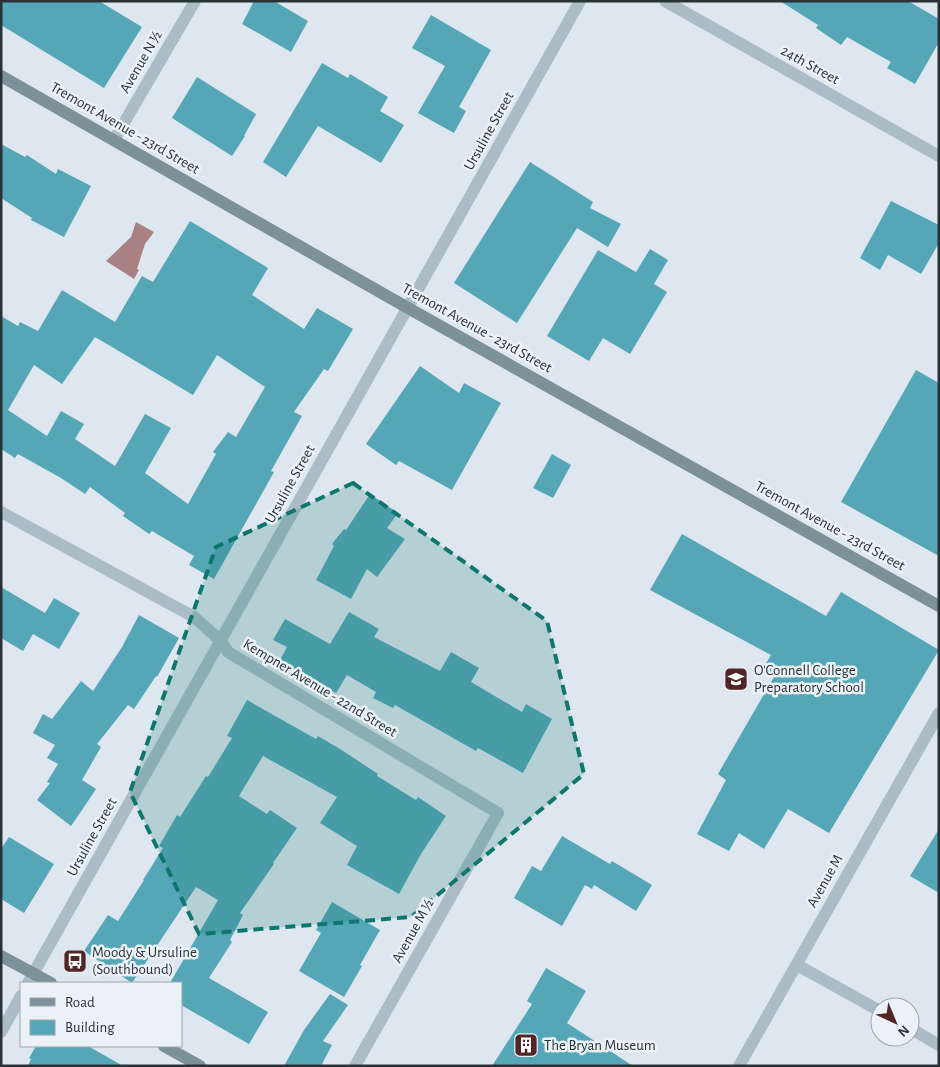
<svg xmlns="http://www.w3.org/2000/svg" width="940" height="1067" font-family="'Alegreya Sans',sans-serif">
	<rect width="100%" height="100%" fill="#dee7ef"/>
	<path fill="#a98182" d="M136,222L154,232L145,244L137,269L139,270L134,279L106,261L131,237Z"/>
	<path fill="#55a6b6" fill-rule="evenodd" d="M1,1H99L142,27L104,88L1,25Z
		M254,1H274L308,21L291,52L242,24Z
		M780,1H908L939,19V42L915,84L887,68L891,62L847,37L841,45L816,28L818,25Z
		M431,15L491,50L459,107L466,111L454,133L418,113L445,66L412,48Z
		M322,63L348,78L350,74L388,97L380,111L404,125L381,163L318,126L286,177L263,162Z
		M197,77L256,114L244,136H245L232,156L172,118Z
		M1,144L25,157L27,155L56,174L58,169L91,186L64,237L31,220L32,218L1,198Z
		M530,162L593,202L590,208L621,224L608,247L577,228L517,323L454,283Z
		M891,201L939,225V243L921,274L888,255L880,270L860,258Z
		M190,221L268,268L252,295L304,329L317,308L353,329L328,371L324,369L294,412L302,416L271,471L274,472L214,579L189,565L194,556L152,531L149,534L123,516L125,513L90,487L85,494L61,478L18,454L15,458L1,449V316L18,326L20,322L38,331L62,290L115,322L142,276L153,282ZM95,337L193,395L217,355L265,387L236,437L228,432L213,452L216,454L188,504L145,473L171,428L145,414L115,466L75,439L84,424L61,411L47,436L8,410L34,365L62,384Z
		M650,249L668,260L654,284L667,292L630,354L603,338L589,361L547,336L598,250L636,272Z
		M420,366L459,393L464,383L501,403L452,490L399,461L396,465L366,444Z
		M916,370L939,383V556L841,502Z
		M552,454L571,465L553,498L533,488Z
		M370,494L398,513L387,528L405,539L377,577L367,569L351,599L316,580L334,546L332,544L344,529L346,530Z
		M682,534L826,616L841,592L939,650L829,833L788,809L764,849L739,833L729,851L697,834L726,780L718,774L774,677L762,670L771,655L650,590Z
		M1,587L45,613L54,598L80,613L59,649L33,634L23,651L1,638Z
		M349,612L379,629L374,637L440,671L451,652L479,668L471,682L522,712L526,704L552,719L523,773L478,748L476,751L395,705L393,708L373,698L376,692L347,675L336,693L308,677L279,662L287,647L273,640L285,619L330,644Z
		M139,615L179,638L157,677L156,676L134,709L128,705L97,744L101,747L82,780L96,789L82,810L71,826L37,800L50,783L47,782L58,764L47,758L55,745L33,733L43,714L52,719L81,681L93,691L122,647Z
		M247,700L316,739L318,736L340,749L378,774L377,776L416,800L418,797L446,816L421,854L399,894L347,865L357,846L320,823L337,797L263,756L239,796L267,814L270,810L297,828L273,863L274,864L240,913L243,915L230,940L232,942L209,978L268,1012L249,1044L181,1005V983H170L218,900L196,887L132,983L84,951L108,915L118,921L144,880H143L163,848L159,846L177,815L180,817L206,776L208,777L232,738L227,736Z
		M939,829V893L910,876Z
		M562,836L610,864L612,861L652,885L636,911L594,885L592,889L585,885L562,926L514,898L532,866L541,871Z
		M9,837L54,864L24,913L1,899V849Z
		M332,902L380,930L360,965L362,966L344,997L299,971L321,933L316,930Z
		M546,968L586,991L567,1023L633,1066H492L532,1004L527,1001Z
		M330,994L348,1005L323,1041L332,1045L321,1066H284L304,1030Z
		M36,1046H88L123,1066H28L31,1059L29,1058Z"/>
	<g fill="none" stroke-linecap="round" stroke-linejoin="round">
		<path stroke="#abbcc6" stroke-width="12" d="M665,1L939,156
			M114,140L195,1
			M1,512L194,617L221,641L228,652L498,813L355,1066
			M797,965L880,1011
			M28,983L580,1
			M910,1028L939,1045
			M1,1032L21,996
			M739,1066L939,713"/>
		<path stroke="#7d9199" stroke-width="12" d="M1,76L408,308L939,606
			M1,956L51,983
			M164,1046L200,1066"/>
	</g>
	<path fill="#0f766e" fill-opacity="0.2" stroke="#0f766e" stroke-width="4" stroke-dasharray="10 6" stroke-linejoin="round" d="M353,483L547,621L584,774L411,917L199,934L130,792L216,547Z"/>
	<defs>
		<g id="school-square" transform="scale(1.25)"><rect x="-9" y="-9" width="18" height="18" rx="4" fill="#512425" stroke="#eaf1f7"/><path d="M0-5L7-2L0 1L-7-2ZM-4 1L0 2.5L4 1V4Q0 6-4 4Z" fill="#fff"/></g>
		<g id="bus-square" transform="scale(1.25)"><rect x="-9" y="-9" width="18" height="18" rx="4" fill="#512425" stroke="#eaf1f7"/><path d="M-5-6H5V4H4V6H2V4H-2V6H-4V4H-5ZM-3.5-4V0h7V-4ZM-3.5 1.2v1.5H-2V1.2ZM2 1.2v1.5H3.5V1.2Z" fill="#fff"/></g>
		<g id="building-square" transform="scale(1.25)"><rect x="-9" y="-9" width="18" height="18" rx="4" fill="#512425" stroke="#eaf1f7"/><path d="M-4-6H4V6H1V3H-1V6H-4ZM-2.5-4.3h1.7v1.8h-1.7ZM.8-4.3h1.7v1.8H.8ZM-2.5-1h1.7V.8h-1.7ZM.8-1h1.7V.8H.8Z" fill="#fff"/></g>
	</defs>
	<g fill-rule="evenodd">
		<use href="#school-square" x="736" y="679"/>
		<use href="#bus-square" x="75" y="961"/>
		<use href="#building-square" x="526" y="1045"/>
	</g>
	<g text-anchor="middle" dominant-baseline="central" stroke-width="5" stroke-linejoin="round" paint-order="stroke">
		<g font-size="15" fill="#293235" stroke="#eaf1f7">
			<text transform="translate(141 62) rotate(-60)">Avenue N ½</text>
			<text transform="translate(810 65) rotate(29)">24th Street</text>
			<text transform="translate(125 128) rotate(30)">Tremont Avenue - 23rd Street</text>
			<text transform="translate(489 131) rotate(-61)">Ursuline Street</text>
			<text transform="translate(477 328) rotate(29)">Tremont Avenue - 23rd Street</text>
			<text transform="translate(290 484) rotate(-61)">Ursuline Street</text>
			<text transform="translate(830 526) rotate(29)">Tremont Avenue - 23rd Street</text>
			<text transform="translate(320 688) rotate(31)">Kempner Avenue - 22nd Street</text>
			<text transform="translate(92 837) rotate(-61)">Ursuline Street</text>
			<text transform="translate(825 881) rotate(-61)">Avenue M</text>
			<text transform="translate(413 931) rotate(-61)">Avenue M ½</text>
		</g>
		<g font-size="15" fill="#293235" stroke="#eaf1f7" text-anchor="start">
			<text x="754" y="670">O'Connell College<tspan x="754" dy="17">Preparatory School</tspan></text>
			<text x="92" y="952">Moody &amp; Ursuline<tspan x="92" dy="17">(Southbound)</tspan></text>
			<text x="544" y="1045">The Bryan Museum</text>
		</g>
	</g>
	<rect width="940" height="1067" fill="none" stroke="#293235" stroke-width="5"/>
	<rect x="20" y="982" width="162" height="65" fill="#eaf1f7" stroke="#9da5a9"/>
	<rect x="30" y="998" width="25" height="8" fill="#7d9199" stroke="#9da5a9"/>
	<text x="65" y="1007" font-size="15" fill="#293235">Road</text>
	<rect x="30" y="1020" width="25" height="15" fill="#55a6b6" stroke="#9da5a9"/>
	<text x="65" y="1032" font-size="15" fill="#293235">Building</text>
	<g transform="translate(895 1022) rotate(136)"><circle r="24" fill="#eaf1f7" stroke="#9da5a9"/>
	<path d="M0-4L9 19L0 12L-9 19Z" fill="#512425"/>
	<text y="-8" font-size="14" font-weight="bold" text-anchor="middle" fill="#293235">N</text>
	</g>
</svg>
